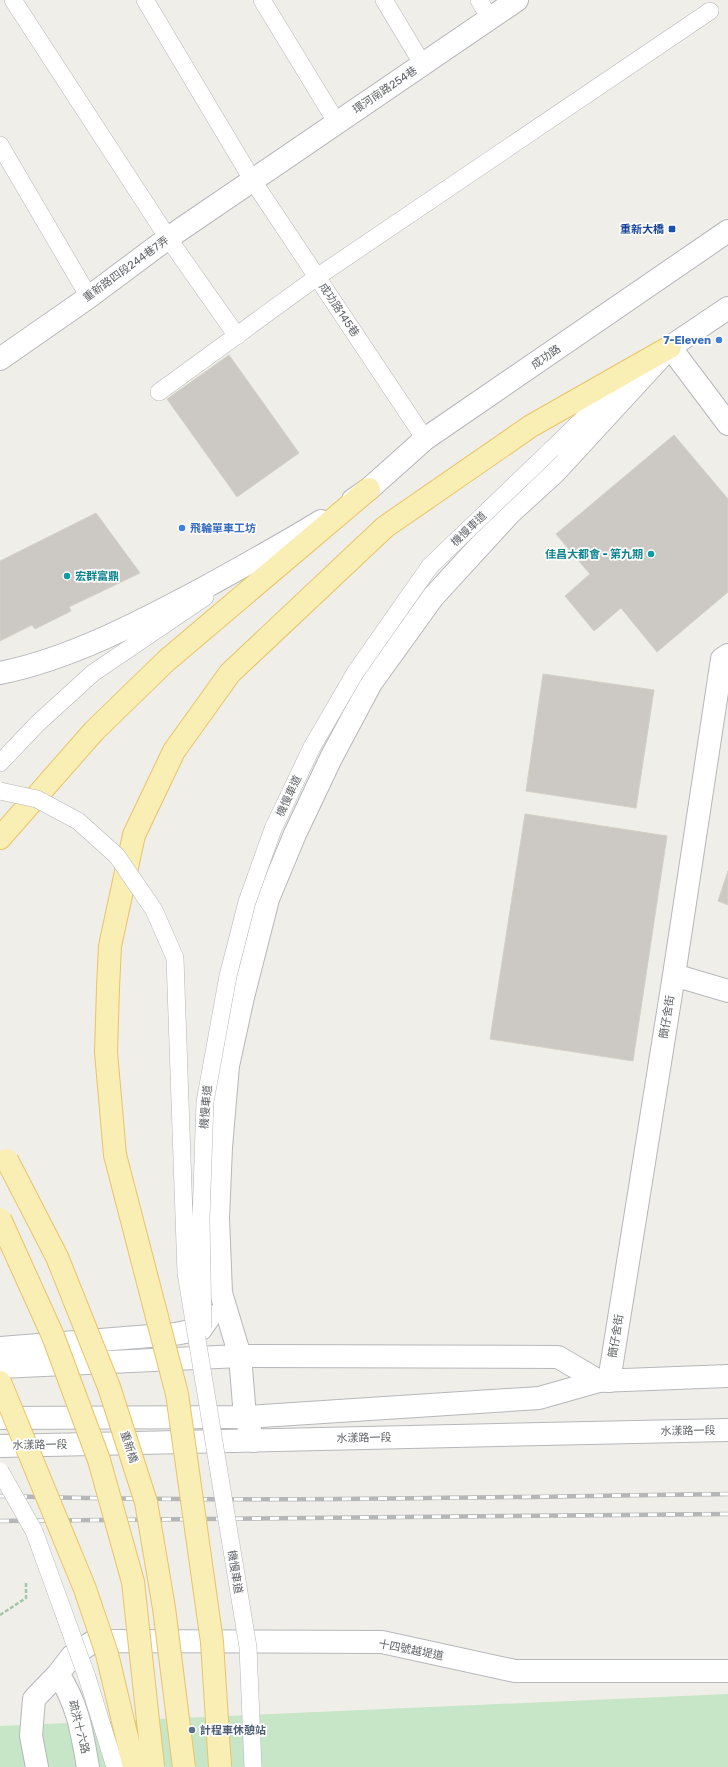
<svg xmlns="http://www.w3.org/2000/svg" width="728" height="1767" font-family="Rubik,'Noto Sans TC',sans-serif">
	<rect width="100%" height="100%" fill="#f0eee8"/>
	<path fill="#c7e5c7" d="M728,1694V1767H0V1726Z"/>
	<path fill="#ccc9c4" stroke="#d4d0c6" d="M229,355L299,453L237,497L167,399Z
		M674,435L728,499V592L657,652L621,608L594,631L565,596L590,574L556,534Z
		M96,513L140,573L69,607L71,611L35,629L32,625L0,641V561Z
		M543,674L654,690L636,808L526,791Z
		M525,814L667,836L633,1061L490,1039Z
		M728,871V905L718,901Z"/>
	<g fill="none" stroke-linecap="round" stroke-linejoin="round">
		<g stroke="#b5b7bb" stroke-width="18">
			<path id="service" d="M13,0L168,238L237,336
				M145,0L253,181L425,439
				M262,0L337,123
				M384,0L423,65
				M479,0L490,19
				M0,145L89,297
				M159,392L317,277L710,11
				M552,449L595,407L632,377
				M0,763L37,724L93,673L205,597"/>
		</g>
		<g stroke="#b5b7bb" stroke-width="24">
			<path id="minor" d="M670,347L728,424
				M0,359L89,297L168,238L517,0
				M674,975L728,991
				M609,1381L674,975L722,659L728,655"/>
		</g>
		<g stroke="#b5b7bb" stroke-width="24">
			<path id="tertiary" d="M0,1367L240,1356L558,1357L599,1381L728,1376
				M0,1418L245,1417L539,1398L599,1381
				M0,1446L728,1430
				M58,1674C78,1704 82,1733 88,1767
				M37,1767L31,1736L34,1699L58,1674L72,1656L94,1641L382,1642L515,1671H728"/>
		</g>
		<g stroke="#b4b7bb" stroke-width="24">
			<path id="secondary" d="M353,500L369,489L425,439L728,231
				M0,673C70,659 140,622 202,589C242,567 282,545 321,521
				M0,1348L175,1334L201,1329L210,1316
				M254,1441L245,1417L240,1356L221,1293L218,1218L221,1147L228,1066L243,997L268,899L295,834L331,758L371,683L433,597L510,513L555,472L670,347L728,308"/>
		</g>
		<g stroke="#e8c469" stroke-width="24">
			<path id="primary" d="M0,838L94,731L166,661L369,489
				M108,988L110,946L134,835L174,751L230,673L385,527L531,426L670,347"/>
		</g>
		<path stroke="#a0c6ab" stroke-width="2.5" stroke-dasharray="4 2" stroke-linecap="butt" d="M0,1615L26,1598V1582"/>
		<use href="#service" stroke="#fff" stroke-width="17"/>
		<use href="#minor" stroke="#fff" stroke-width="22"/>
		<use href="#tertiary" stroke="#fff" stroke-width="22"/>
		<use href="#secondary" stroke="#fff" stroke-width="22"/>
		<use href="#primary" stroke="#f9eeb3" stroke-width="22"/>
		<g stroke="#b5b6b7" stroke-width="4.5">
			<path id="rail" d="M0,1496C242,1503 486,1497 728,1494
				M0,1521L728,1514"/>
		</g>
		<use href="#rail" stroke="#fff" stroke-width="3" stroke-dasharray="9" stroke-linecap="butt"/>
		<g stroke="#b5b7bb" stroke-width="18" stroke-linecap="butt">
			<path id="service-bridge" d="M0,791L37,799L78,821L117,856L154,910L175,958L186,1273L248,1647L253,1767
				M203,1328L201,1219L205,1102L228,976L247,902L273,829L312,747L355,673L430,566L552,449
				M0,1471L34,1531L87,1677L115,1767"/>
		</g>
		<g stroke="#e8c469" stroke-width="24" stroke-linecap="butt">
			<path id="primary-bridge" d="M108,988L106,1052L115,1155L177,1394L212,1642L220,1767
				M7,1160L57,1257L109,1387L146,1502L164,1608L184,1767
				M0,1219L53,1336L99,1460L133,1582L153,1767
				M0,1382L85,1589L107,1654L134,1767"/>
		</g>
		<use href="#service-bridge" stroke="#fff" stroke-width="17"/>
		<use href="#primary-bridge" stroke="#f9eeb3" stroke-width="22"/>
	</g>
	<rect fill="#1a4fb4" stroke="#fff" stroke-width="1.5" x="668" y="225" width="8" height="8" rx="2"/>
	<g fill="#3f7fe0" stroke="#fff" stroke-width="1.5">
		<circle cx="719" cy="340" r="4"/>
		<circle cx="182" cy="528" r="4"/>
	</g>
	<g fill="#0f9aa8" stroke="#fff" stroke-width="1.5">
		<circle cx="651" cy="554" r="4"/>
		<circle cx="67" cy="576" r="4"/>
	</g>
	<circle fill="#5c6f8a" stroke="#fff" stroke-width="1.5" cx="192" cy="1730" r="4"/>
	<g text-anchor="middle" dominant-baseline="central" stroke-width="3.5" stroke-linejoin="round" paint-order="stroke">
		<g font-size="11" fill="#5f6267" stroke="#fff">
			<text transform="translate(385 90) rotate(-34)">環河南路254巷</text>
			<text transform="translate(126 269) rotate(-36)">重新路四段244巷7弄</text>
			<text transform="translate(339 310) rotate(56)">成功路145巷</text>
			<text transform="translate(546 357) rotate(-35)">成功路</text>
			<text transform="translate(469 529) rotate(-44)">機慢車道</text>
			<text transform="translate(289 796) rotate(-65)">機慢車道</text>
			<text transform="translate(667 1017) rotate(-81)">簡仔舍街</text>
			<text transform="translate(206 1107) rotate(-85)">機慢車道</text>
			<text transform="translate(616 1336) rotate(-81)">簡仔舍街</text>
			<text transform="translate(688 1431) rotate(-1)">水漾路一段</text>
			<text transform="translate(364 1438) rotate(-1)">水漾路一段</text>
			<text transform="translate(40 1445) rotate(-1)">水漾路一段</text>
			<text transform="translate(129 1447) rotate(72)">重新橋</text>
			<text transform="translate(235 1572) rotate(81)">機慢車道</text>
			<text transform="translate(411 1650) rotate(11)">十四號越堤道</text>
			<text transform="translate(79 1727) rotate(76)">疏洪十六路</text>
		</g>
		<g font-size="11" font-weight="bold" fill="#164399" stroke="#fff" text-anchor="end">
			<text x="664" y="229">重新大橋</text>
		</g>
		<g font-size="11" font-weight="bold" fill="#366cbe" stroke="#fff" text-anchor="end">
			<text x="711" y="340">7-Eleven</text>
			<text x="190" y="528" text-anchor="start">飛輪單車工坊</text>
		</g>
		<g font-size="11" font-weight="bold" fill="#0d838f" stroke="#fff" text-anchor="end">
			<text x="643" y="554">佳昌大都會 - 第九期</text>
			<text x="75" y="576" text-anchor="start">宏群富鼎</text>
		</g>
		<g font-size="11" font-weight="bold" fill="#4e5e75" stroke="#fff" text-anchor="start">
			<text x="200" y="1730">計程車休憩站</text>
		</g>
	</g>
</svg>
